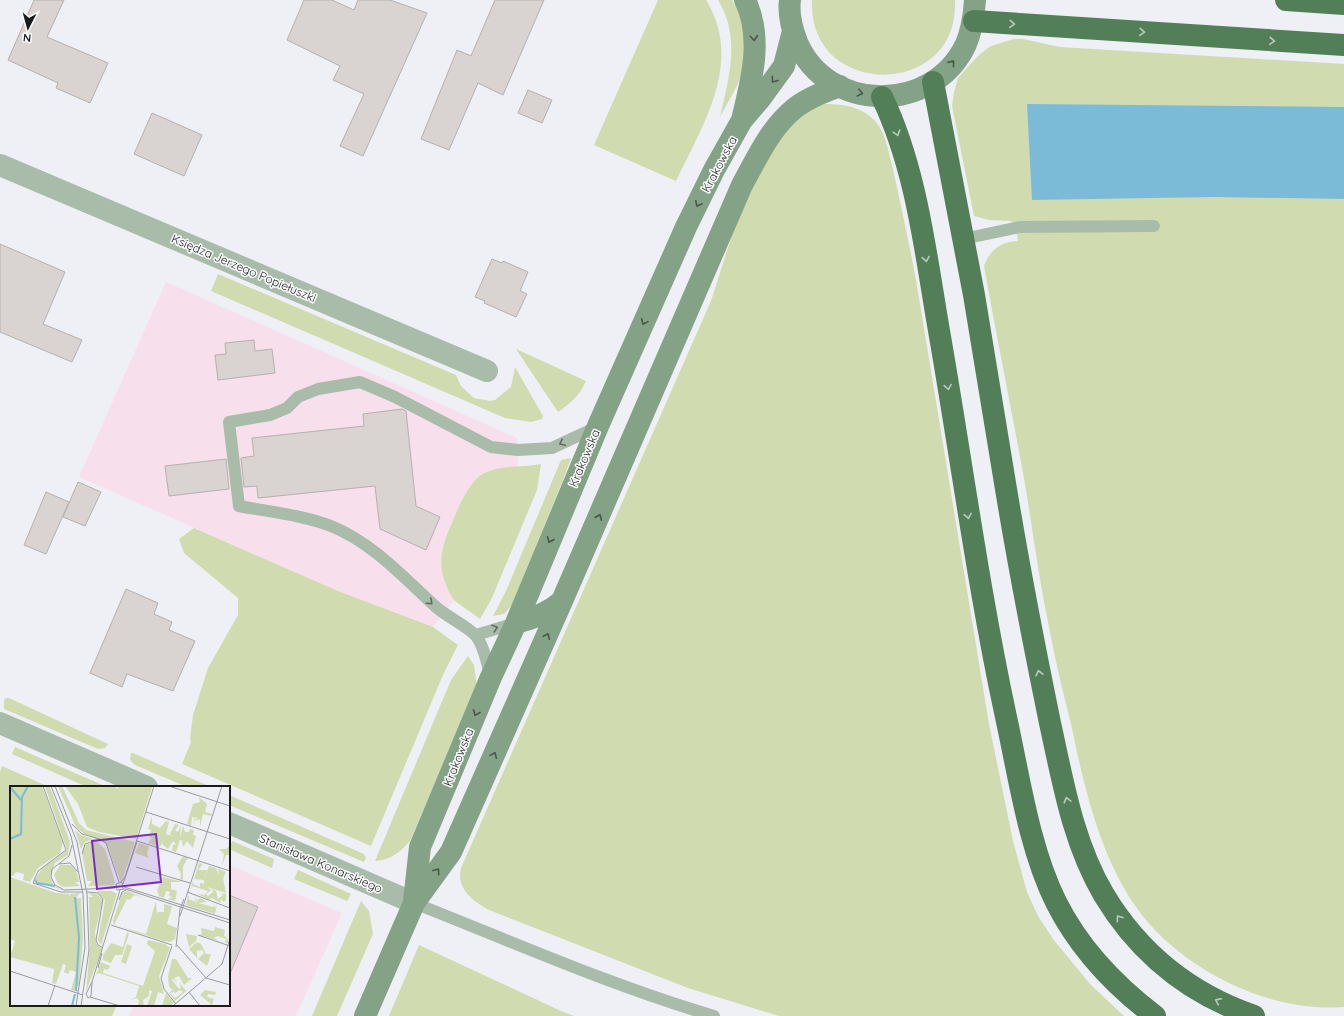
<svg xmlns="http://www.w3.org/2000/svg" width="1344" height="1016" font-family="Quicksand,sans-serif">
	<rect width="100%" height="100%" fill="#eef0f5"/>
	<path fill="#f7dfeb" d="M166,282L517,438L518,467L454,600L433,627L338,591L79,477Z
		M229,865L342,913L296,1016H129L134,1005H229Z"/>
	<path fill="#d0dbb0" d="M658,0H706C744,61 703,125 676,181L594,145Z
		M718,0H732C746,22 748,54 740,78C735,92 726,105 720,117C729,78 741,37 718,0Z
		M812,0H955C960,100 807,99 812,0Z
		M1014,39H1023L1060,47L1344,64V1007C1268,1013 1180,969 1136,907C1099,854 1084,786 1071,724C1063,692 1055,660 1049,627C1039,580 1033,532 1025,484C1012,412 997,339 984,266C990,250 1000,242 1018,241L1016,228L1011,221L989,220L974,216L952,106L954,92L958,78L963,72L980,54L991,46Z
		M824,104C845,104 866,107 879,126C887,138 889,156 893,169C901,206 909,243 916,280L989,724L1013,841L1027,892L1038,916L1053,939L1090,984L1124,1016H779L688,988L489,910C473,901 456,889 461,868L711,301L734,229L747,195L773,149L795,119L810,109Z
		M218,274L456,375L461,386L474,398L490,401L495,400L511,387L515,367L543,416L542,419L531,422L505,418L211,291Z
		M516,349L586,381C580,395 570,404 558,412Z
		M571,458L563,480L512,605L504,614L493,616L506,591L561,460Z
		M541,464L537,490L492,598L480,619C472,613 463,607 455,601C451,596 447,588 445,582C436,558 445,539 455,516C461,502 468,485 481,475C498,464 522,468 541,464Z
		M194,528L338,591L433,627L458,645L443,675L371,846L182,764L191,742L190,739L193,715L208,668L238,615V598L184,553L179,539Z
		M468,656L474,665L477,687L410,841C400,852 391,860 375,861L451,680Z
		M6,698H9L108,744L105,748L98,749L4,709V700Z
		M15,747L107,787H87L12,754Z
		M131,753H133L211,787H187L135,765L130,760Z
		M2,766L49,787H11V1005H117L112,1016H0V772Z
		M229,795L364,854L366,858L364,862L229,805Z
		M232,841L274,859L272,868L229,849Z
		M298,870L351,894L347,901L294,879Z
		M361,901L369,911L373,934L337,1016H312Z
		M419,945L561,1011L574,1016H389Z"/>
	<path fill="#7cbbd8" d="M1027,104L1344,107V199L1215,197L1032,200Z"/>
	<path fill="#d9d3d2" stroke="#b6b0af" d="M34,0H64L47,37L108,63L90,103L56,88L58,83L8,60Z
		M304,0H332L354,10L358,0H390L427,13L363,156L340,146L364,94L333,80L340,66L287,40Z
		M495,0H544L503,95L478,83L449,150L421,139L457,50L471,56Z
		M528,90L552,100L542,123L518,113Z
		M152,113L202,135L184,176L134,154Z
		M0,244L65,272L43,324L82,340L72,362L0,332Z
		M492,259L502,263L503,261L528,272L520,291L527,294L516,317L484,303L485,301L475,297Z
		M254,340L255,351L272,349L275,373L218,380L215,355L226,354L225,343Z
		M402,409L406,411L416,506L440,517L426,550L380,529L375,486L258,498L257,486L244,487L241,458L254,456L252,438L364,426L363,414Z
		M226,459L229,489L169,496L165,466Z
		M78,482L101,492L85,526L63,517Z
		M46,492L69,502L46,554L24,545Z
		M126,589L158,603L154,614L172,622L169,630L195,641L173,691L127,674L122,687L90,673Z
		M229,895L258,907L229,976Z"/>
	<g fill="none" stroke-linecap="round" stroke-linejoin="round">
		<path stroke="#a8bca9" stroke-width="12" d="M963,239L1020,227L1154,226
			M476,635L516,623
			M490,675C487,663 484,646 476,636C470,628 446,616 436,607C404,578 373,543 331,526C302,515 270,512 239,506L229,422L270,415L287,408L298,397L318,389L360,382L395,397L491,447L518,450L552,448L597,427
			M414,903C513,942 612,986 714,1016"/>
		<path stroke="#a8bca9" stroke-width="22" d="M0,165L487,371
			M0,723L147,787
			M229,823L414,903"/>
		<path stroke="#84a286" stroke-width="22" d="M790,0C788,14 792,29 797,42C827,113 933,115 966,44C972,30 974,15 975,0
			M743,116C752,79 763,37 745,0
			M516,623C533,619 548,613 562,601
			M414,901L420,847L491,677L516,623L598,426L686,227L714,170L742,120L760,99L784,66L793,31
			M365,1016L414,903L451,852L562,601L742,185C757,158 770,128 795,108C808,98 824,92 840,86"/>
		<path stroke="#537f58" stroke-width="22" d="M1286,0L1344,4
			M974,21L1344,45
			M933,82C946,153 961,224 974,295C985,360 996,425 1006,489C1019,568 1034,645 1050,723C1063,782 1073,843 1104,895C1139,953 1190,994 1254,1016
			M882,97C916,168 925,249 938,325C961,456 978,587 1006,717C1019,776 1029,848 1056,902C1079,948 1114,985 1155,1016"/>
	</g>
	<defs><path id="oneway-chevron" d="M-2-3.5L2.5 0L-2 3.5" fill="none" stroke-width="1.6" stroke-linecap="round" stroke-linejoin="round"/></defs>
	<g stroke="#b9cbbc">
		<use href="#oneway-chevron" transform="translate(1012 24) rotate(4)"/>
		<use href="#oneway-chevron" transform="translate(1142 32) rotate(4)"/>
		<use href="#oneway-chevron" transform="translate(1272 41) rotate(4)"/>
		<use href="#oneway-chevron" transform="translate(897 133) rotate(72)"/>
		<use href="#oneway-chevron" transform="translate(926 259) rotate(80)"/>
		<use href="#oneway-chevron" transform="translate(948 387) rotate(81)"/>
		<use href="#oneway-chevron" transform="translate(968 516) rotate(80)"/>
		<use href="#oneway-chevron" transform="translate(1039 673) rotate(-102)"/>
		<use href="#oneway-chevron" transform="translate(1067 800) rotate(-105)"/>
		<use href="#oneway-chevron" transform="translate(1119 918) rotate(-126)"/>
		<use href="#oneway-chevron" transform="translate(1218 1001) rotate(-154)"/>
	</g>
	<g stroke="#4a584c">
		<use href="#oneway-chevron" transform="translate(754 38) rotate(85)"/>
		<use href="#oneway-chevron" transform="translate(952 63) rotate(-51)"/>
		<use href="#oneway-chevron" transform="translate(774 80) rotate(126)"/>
		<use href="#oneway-chevron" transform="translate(860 93) rotate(14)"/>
		<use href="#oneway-chevron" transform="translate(698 204) rotate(116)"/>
		<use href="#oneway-chevron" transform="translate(644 322) rotate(114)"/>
		<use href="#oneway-chevron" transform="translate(599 517) rotate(-67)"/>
		<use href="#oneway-chevron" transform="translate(550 540) rotate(113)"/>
		<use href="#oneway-chevron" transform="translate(547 636) rotate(-66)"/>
		<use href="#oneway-chevron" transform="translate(476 713) rotate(112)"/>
		<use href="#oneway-chevron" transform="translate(494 755) rotate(-66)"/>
		<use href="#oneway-chevron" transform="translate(437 871) rotate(-54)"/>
	</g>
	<g stroke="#626c63">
		<use href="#oneway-chevron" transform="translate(562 443) rotate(155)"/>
		<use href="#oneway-chevron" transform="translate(430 602) rotate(42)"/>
		<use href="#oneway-chevron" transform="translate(495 628) rotate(-18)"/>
	</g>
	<g text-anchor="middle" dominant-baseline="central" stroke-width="3" stroke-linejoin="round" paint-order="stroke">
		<g font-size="12" fill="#1b1b1d" stroke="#fdfeff">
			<text transform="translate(719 164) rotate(-62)">Krakowska</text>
			<text transform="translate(244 268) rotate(23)">Księdza Jerzego Popiełuszki</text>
			<text transform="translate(584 458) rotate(-67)">Krakowska</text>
			<text transform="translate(458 757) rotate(-68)">Krakowska</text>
			<text transform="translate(321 863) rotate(23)">Stanisława Konarskiego</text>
		</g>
	</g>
	<g transform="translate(10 786)">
		<rect width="220" height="220" fill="#eef0f5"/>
		<path d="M0,0H32L53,57L50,67L28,82L20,96L13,94L14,88L6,86L3,90L0,89ZM35,0H39L42,6L60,56L58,69L45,77L40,90L44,100L56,105L24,95L32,82L57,64ZM48,0H52L69,37L76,44L125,56L112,95H110L97,58L74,48L66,41ZM55,0H105L107,3L109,0L142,1L126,53L89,46L77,41L68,18ZM189,11L197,18L195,26L202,28L201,30L193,28L190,41V33L186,35L187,31H185L186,32L183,39L185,32L182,31L181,40L177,38L183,18L190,16ZM142,30V38L150,42L156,35L159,36L156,48L163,50L160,48L165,38L169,39L165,44L168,46L171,39L170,51L173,40L175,46H179L180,43L184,44L183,49L186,50L183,62L177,55L173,61L172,55H175L170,54L166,66L162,65L163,59L166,58L163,55L158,63L152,58L154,53L150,61L138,57L142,52L139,51L141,44L138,43ZM65,44L71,49L83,53L75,56L71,63ZM86,55L95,63L105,96L104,99L78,100L82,95H77L72,66L75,59ZM129,57L141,61L139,60L137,68L139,72L125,67ZM220,59V69H216L212,80L214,68L209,63H216ZM173,70L180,73H177L173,81V94L170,93L171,88L167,80ZM189,77L193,78L188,84H197L194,93L199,80L206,82L209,90L208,83L216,86L213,92L216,107L194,100V94L184,93ZM50,79H61L66,84L69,96H65L70,100L54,101L48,98L44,89ZM0,91L46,107L59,108V111L60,108L70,107L66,112H71L73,152L69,200H66L68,206L61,204L66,186L60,184L58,188L54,186L56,179L53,178L46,198L42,197L44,183L0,171L5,155L0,153ZM153,91L173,96H161V103L167,105L165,115L158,113L162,111L159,110L160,106L156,105L154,112L149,110L147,104ZM183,95V98L190,101V97H192L201,104L196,108L198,110L203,106L202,103L206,105L208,113L213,109L211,107L216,108V114L214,116L211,113L210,117L202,112L199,114L188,108L196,109L195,108L198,105L182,100L180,105ZM87,105H102L107,108L91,159L88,154L95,114ZM117,105L132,111L124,109L120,114L117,113L104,139L103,135L112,107ZM79,107L87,108L93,114L85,146L86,157L92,163L76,206L80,160L79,111H83ZM185,109L197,116L188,117L203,121L205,118L204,123L207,119L205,128L176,119L178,110L180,111L178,113L186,116L185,112L187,113L186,120L188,113H191ZM146,115L147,129L148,126H154V118L162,120L157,138L167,142L165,153L160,156L153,155L108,140L136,148ZM205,141L215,144L214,150L217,151L220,144L216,152L218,154L219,151L218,157L210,155L215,156L216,153L207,150L204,152L209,155L189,149L192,148L191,142L204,145ZM117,146L119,148L112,169H105L101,177L93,174V169L101,157L113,161ZM176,148L187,150L186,155L179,161ZM138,154L155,158L160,162L149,190L154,208L148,206L144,220H137L142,205L145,206L139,204V210L133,214L134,220H128L129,215L127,212L120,214L126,211L129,200L89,187L86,189L91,176L100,180L98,184L94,183L93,187L133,200L145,165L137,158ZM187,156L191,158L196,168H201L197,180L188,173L194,167L192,164L187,165V172L179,163ZM117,158L122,160L116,178L111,176ZM162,173H166L178,192H182L174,199L169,190L164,192L167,197L163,193L162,194L169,203L171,201L169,196L176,205L165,215L159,207L162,204L164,206L160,207L165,212L173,206L170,204L165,207L159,200L158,191ZM195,204L206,206L205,209L198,208L197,211L204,213L202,219L190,209ZM156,207L164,217L160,220H152Z" fill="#d0dbb0"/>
		<path fill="none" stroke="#7cbbd8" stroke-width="2" d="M0,1L11,14M0,53L11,48L12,11L18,0M25,94L27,97L45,100M65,111L69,152L66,205M62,220L65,208"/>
		<path fill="none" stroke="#9a9b9f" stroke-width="1" d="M33,0L56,64L28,85L23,97L51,106H73M41,0L61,50L73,108L75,161L66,220M45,0L67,56L77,108L79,164L71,220M159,0L220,20M136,26L220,53M62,38L72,48L90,53L96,57L109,96M127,55L220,85M62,59L59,70L42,83L41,91L45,99L54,104L105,102M72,68L75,58L87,54M49,78L60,77L68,86M126,81L180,97M111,96L115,91L144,0M113,98L127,56M114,101L220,134M113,103L112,96L106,98L107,104L115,103L220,137M77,106L88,107L93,113L86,154L88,159L93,162M177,106L220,122M109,114L112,106L116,104M170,130L212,0M101,139L162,159M188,149L220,160M167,159L196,192L220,199M162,160L151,192L154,203L166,218M166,161L170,123L174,113M88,182L92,167M0,185L73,209M82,196L81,210L78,212L76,208L82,196L110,104M179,206L190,220M80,211L110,220M38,220L45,199M163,220L212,178L220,153"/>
		<path fill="#7b2cbf" fill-opacity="0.15" stroke="#7b2cbf" stroke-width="2" d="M146,48L151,96L87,103L82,55Z"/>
		<rect width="220" height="220" fill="none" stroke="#1b1b1d" stroke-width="2"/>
	</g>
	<g transform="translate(28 28) rotate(186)" stroke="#fdfeff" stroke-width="3" paint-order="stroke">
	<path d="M0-3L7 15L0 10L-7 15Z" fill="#1b1b1d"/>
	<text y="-6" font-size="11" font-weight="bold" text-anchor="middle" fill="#1b1b1d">N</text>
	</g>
</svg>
